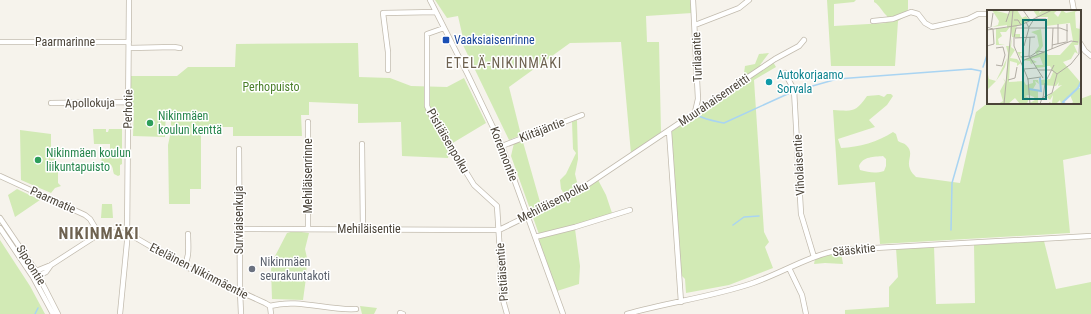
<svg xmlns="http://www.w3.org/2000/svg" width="1091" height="314" font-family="'Roboto Condensed',sans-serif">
	<rect width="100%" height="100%" fill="#f6f3ec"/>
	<path fill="#d2eab5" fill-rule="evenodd" d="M435,0H691L692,13L646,16L647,42H659L661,132L631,154L621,42L570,43L509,87L521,135L509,140L463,45L461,44L458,40L463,38L458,16L447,18Z
		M827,0H856L854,2L834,4V26L886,23L887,16C882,12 880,5 874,2V0H908V9L906,16L898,21L895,66H831Z
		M358,43L359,77L390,78L411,86L447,87L464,78L486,123L451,144L448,158L402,156L401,122L358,123V104L309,102V115H301L302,136H233V127H201V189H190V204H169L168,145L171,131V109L166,110L165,137L133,136L134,110L128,109L130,76H177L188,67H235L236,44Z
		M769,53L760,65L765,66L773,62L776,67L754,80L764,232L769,242L765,247L773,268L729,285L686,293L685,279L681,275L671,132L748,80L744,73L745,66L755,64L759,54Z
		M887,94H891L893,96L887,105L869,120L875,127L838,139L841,148C859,147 878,142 893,132L896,134L898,141C901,143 904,143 906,145C915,153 906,160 910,169C911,172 914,175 916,177L960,183L976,112L985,105L1000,103H1044L1045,105L1057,103H1080V99L1091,95V154L1063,160L1070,233L880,244L875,182L838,185L833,110C853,111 855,113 867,96L879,95L884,97ZM883,156L886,159V166L884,171C874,174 869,172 860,170L859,166C863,156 874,157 883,156Z
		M577,120L578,159L575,174L579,190L597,178L606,195L612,213L583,223L575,229L580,266L579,284L557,291L539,240L540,237L511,156L514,143L523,142L542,209L566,197L561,189L560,180L566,174L576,153L573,149L572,122Z
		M93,129H106V132H108L109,129H122V164L120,165V175L118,176L114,174C112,169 114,164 106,163L102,166L101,155H110V144H94Z
		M20,130L51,134V150L58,165V183L61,186L55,188L51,193L21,180Z
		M17,189L40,200L15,217L8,195Z
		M102,204H112L113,218H101Z
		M294,231L309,233L305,249L307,258L306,278L303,300L272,299L271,269L273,260L287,233Z
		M0,240L30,286L45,314H0Z
		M1044,241L1056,289L1091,282V314H845V310L889,307V287L898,277L896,248L934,246L936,304L975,303L974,245Z
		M841,252L843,264L825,263L814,264L815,259L818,258Z
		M360,306L377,308L374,314H362Z"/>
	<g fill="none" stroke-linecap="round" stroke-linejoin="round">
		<path stroke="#a9d4f2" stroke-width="1.5" d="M983,67L988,52
			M795,91L837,79L971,69L981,71L972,113L952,183L951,230
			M693,117L697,115C706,120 714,121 724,123L792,92
			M733,225L744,217L759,216
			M35,314L38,308"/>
		<g stroke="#c2bbae" stroke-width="6">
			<path id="minor" d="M430,0L468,75L502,146L563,314
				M693,0L698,99L695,112
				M1072,0L1074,11
				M873,21L893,19L911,12L918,14L925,23L932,27L968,19L978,14H988
				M695,25L739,8L749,0
				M444,28L427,34V106L432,117L474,185L497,206L503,300L507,314
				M0,42H129
				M1080,43L1085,51L1091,56
				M129,48L174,47L180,48
				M388,70V52L383,13L436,12
				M785,73L794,90L801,214L814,257
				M51,103L128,102
				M308,122V229
				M669,131L681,302
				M362,144L363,230
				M502,146L582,115
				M239,149L240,291L241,314
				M0,176L85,215L90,219L99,234
				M0,218L36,271L58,314
				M0,228L33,277L53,314
				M240,229L499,230L575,193L775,59L799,46L804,40
				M535,237L575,227L630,210
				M184,266C190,257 188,245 188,234
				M789,268L802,295L806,314
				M38,276L46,272L51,265
				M33,277L36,271L51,265L99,234L119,232L131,235L184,266L265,303L270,306
				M270,306C298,298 328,311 356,309
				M270,306L271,314
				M400,313L403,314
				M120,314L127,242L129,0
				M627,314C669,302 712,297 753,283C782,273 808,256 839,250L1091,236"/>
		</g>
		<use href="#minor" stroke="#fff" stroke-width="4.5"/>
	</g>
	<rect fill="#1a4fb4" stroke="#fff" stroke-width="1.5" x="442" y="36" width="8" height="8" rx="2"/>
	<circle fill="#0f9aa8" stroke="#fff" stroke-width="1.5" cx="769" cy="82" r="4"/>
	<g fill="#2e9e5b" stroke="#fff" stroke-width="1.5">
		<circle cx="150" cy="123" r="4"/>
		<circle cx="38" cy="160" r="4"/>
	</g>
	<circle fill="#6b7280" stroke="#fff" stroke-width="1.5" cx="252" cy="269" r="4"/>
	<g text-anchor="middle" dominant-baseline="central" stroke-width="3" stroke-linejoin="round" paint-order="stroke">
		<g font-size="12" fill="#164399" stroke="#fff" text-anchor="start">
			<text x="454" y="40">Vaaksiaisenrinne</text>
		</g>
		<g font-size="12" fill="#4b4439" stroke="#fff">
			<text x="65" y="42">Paarmarinne</text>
			<text transform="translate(697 57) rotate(-92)">Turilaantie</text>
			<text transform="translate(714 100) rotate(-34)">Muurahaisenreitti</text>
			<text transform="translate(90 103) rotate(-1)">Apollokuja</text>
			<text transform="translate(128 109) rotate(-89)">Perhotie</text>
			<text transform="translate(542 130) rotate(-21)">Kiitäjäntie</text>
			<text transform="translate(448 141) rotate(60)">Pistiäisenpolku</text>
			<text transform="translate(504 154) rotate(69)">Korennontie</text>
			<text transform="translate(799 165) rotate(-93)">Viholaisentie</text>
			<text transform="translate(308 176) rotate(-90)">Mehiläisenrinne</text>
			<text transform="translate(53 200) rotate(24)">Paarmatie</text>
			<text transform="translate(553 202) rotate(-27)">Mehiläisenpolku</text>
			<text transform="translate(239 220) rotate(-90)">Surviaisenkuja</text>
			<text x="369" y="229">Mehiläisentie</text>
			<text transform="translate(854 250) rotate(-6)">Sääskitie</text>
			<text transform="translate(31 265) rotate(58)">Sipoontie</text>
			<text transform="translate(199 271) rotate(27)">Eteläinen Nikinmäentie</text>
			<text transform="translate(502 272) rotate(-94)">Pistiäisentie</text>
		</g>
		<g font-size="12" fill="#0d838f" stroke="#fff" text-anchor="start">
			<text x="777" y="75">Autokorjaamo<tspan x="777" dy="14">Sorvala</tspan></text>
		</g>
		<g font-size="12" fill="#4a7f2a" stroke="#fff">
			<text x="271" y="87">Perhopuisto</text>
		</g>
		<g font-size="12" fill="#27864d" stroke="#fff" text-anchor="start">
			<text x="158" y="116">Nikinmäen<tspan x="158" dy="14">koulun kenttä</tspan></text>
			<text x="46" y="153">Nikinmäen koulun<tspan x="46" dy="14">liikuntapuisto</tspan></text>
		</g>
		<g font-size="12" fill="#5b616d" stroke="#fff" text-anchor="start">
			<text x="260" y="262">Nikinmäen<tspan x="260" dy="14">seurakuntakoti</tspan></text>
		</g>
		<g font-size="14" letter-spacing="1" fill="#6e6250" stroke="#fff">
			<text x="504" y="63">ETELÄ-NIKINMÄKI</text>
		</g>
		<g font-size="16" font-weight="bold" letter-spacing="1" fill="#6e6250" stroke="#fff">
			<text x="99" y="233">NIKINMÄKI</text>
		</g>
	</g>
	<g transform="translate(987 10)">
		<rect width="94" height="94" fill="#f6f3ec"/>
		<path d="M5,0L22,4L23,0H30L35,8L39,6L42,10L29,17L28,24H33V28L25,27L24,37L28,40L23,48L30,49L34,53L30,56V53L23,51L22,72L37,71L39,75L46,73V70H51L52,74L48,71L49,74L46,79L51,81V94H41L48,90L47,87L42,85L38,86L42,88L40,94H33L28,88L21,94H11L16,91L13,81L18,72L16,68L19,72L21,43L19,36H23L25,27L23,17L19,22H13L15,26L11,29L12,34L18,35H9V18H20V15L5,17L11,15L12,11ZM46,0H53L52,3L56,0H71L67,3L71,7L75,0L79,3L92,0L88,2L89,18L93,19L94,26L91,35H87L91,44L88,42L84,49L76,52L94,73L91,78H94V94H84L86,92L83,85L76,92L78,94H74L73,90L69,94H62V92L65,93L66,85L63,90L60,87L75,75L71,76L72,72L69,76L54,75V70L63,69L66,62L63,56H59L60,60L58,57L49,58L48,55H56L53,47L44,49L50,52L44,54L43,51L35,50L30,42H35L33,44L35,50L59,41L61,45H73L86,31L83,13L59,16L61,7H48L50,6ZM54,19L56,36L50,45L48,42L52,36L50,25L44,22ZM20,48L18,57L14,64L9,71L0,80V60L2,69L9,71Z" fill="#d2eab5"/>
		<path fill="none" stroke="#a9d4f2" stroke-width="2" d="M42,79L54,81L53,68M78,94L76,92L91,78L94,72"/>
		<path fill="none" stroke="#b2ada4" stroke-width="1" d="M36,0L43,10M19,12L23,0M34,15L65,0M0,17L6,19L7,34L0,36M4,17L6,3M42,17L47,9H59M0,20L34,15L31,10H27M43,27L42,46L56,68M27,28V36L41,69L43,94M27,28L29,18H73L81,21M28,28L48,27M80,33V14M71,34V14M65,35L79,32M37,36L42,18L39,12M9,38L16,37L18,45L15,56L9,55M65,39L66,18M34,47L44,46L51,41L57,42M35,51L84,31L91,32M37,59L50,58M51,60H65L70,64M40,69L54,67M60,69L67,55M21,70L28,68L30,57M56,88L58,73M17,94L26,0M53,94L55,88L65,83L70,64L84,54L92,44L94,0"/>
		<path fill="#0f766e" fill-opacity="0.15" stroke="#0f766e" stroke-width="2" d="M36,10H59V89H36Z"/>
		<rect width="94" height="94" fill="none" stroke="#4b4439" stroke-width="2"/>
	</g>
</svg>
